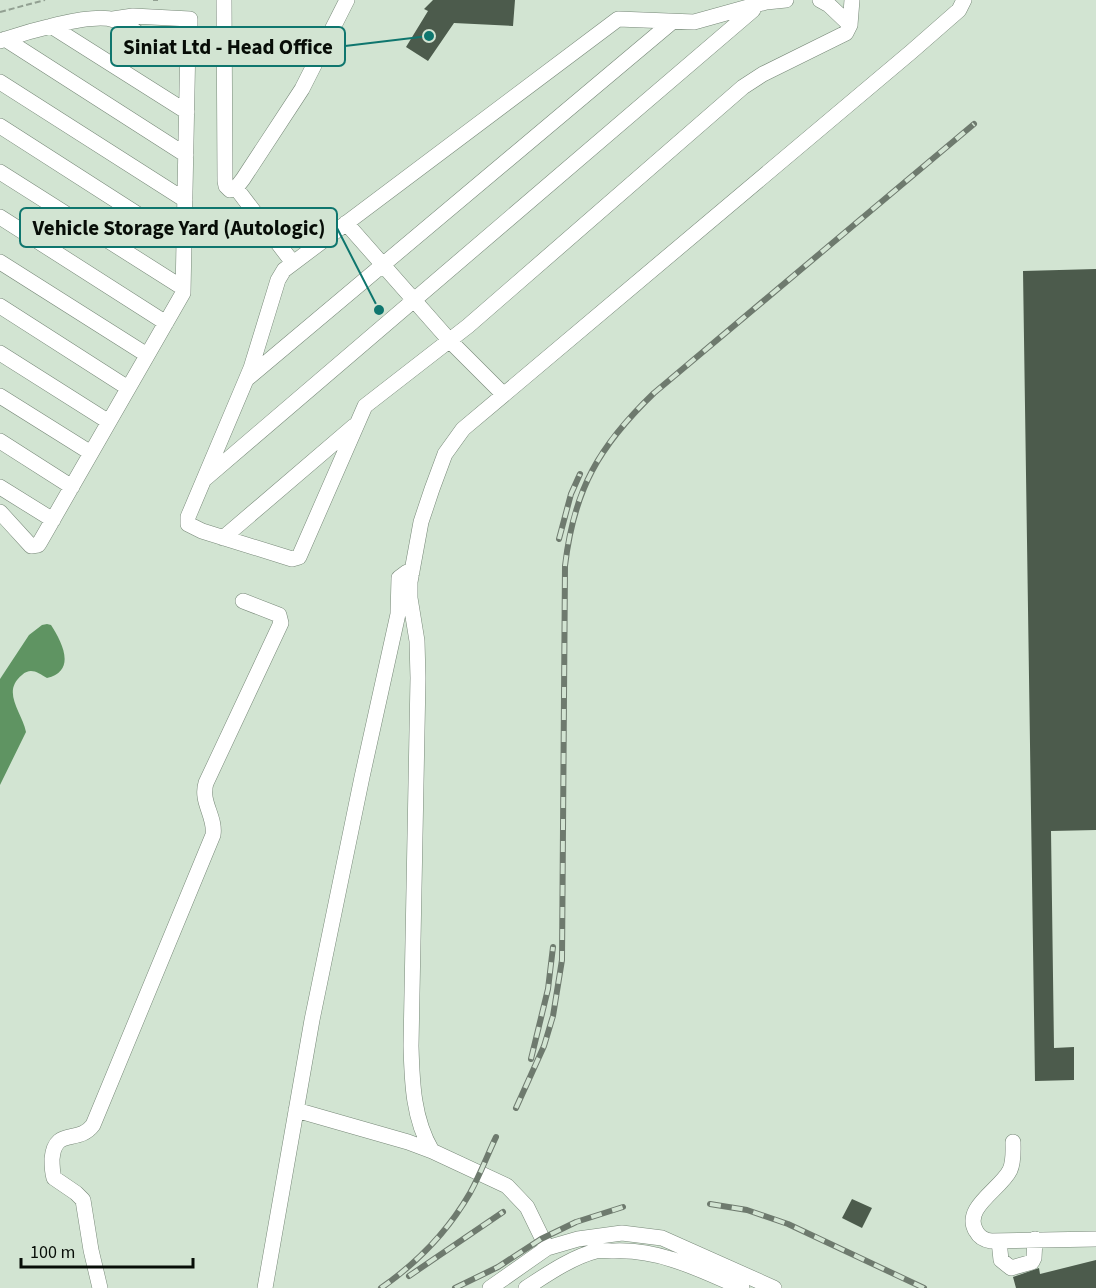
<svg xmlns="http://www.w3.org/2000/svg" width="1096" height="1288" font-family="'Source Sans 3',sans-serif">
	<rect width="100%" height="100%" fill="#d2e4d2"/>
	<path fill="#5f9462" d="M47,624L51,625C62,642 77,671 47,678C38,673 31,667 22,675C1,692 22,712 26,732L0,785V679L29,635L42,625Z"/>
	<path fill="#4c5b4c" d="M433,0H515L513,26L454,23L428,61L406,47L428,11L424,9Z
		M1096,269V830L1051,831L1054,1048L1074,1047V1080L1035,1081L1023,271Z
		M852,1199L872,1208L862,1228L842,1218Z
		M1096,1260V1288H1016L1013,1277L1039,1268L1040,1274Z"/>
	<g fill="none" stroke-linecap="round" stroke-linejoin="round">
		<g stroke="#778878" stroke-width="16">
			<path id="minor" d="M224,0L225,181L226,186L230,190L236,188L243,179L302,89L347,0
				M786,0L766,2L694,22L618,19L284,270L278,280L251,368L188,517V524L202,531L292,559L299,557L365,406L468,326L743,87L763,74L846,33L850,25L829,5L820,0
				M113,19L133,16L190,19V39
				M850,25L852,0
				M51,26L187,112
				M5,39L186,155
				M0,41C23,33 92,12 114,20C132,25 145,41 162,49H167L185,40L224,39
				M0,82L185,200
				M0,126L184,244
				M0,172L183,288
				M236,188L293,263
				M0,217L166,323
				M346,223L450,341L503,394
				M0,262L147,355
				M0,306L128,388
				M0,353L109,422
				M248,378L672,22
				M0,396L91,453
				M0,441L72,487
				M206,478L753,10
				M0,487L53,520
				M0,512L31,546L38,545L40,542L183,293L188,39
				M223,538L354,426
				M296,1110L408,1142L432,1151
				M1013,1142C1013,1151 1014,1161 1010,1170C1001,1189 962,1208 976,1231C979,1237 984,1240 991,1241L1096,1239
				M999,1241L1001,1260L1011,1268L1032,1262L1034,1258L1035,1239
				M547,1248L527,1207L507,1186L432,1151C413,1119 412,1082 411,1046L418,678L417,641L410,598V582L421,522L432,489L445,454L463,429L911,52L959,10L964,0
				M100,1288L91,1250L83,1200L76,1193L54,1178C52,1171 52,1166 52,1159C55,1126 78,1145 93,1125L213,835C216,817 200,802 206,783L281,623L279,615L243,601
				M265,1288L312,1020L362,777L398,614L399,578L407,572H412
				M490,1288L547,1248L578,1239L622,1233L662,1238L774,1288
				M526,1288C546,1275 572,1257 596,1251C601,1250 608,1251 614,1251C660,1249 701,1270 742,1288"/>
		</g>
		<path stroke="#92a092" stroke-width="2" stroke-dasharray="6 3" stroke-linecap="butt" d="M153,0H158
			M0,12L45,0"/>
		<use href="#minor" stroke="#fff" stroke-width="15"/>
		<g stroke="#6e7a6e" stroke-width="6">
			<path id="rail" d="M559,539L571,494L580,474
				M531,1059L548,989L553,947
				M516,1108L544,1046L553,1016L562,960L565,566C574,489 599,446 654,393L974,124
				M710,1204L747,1210L788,1224L924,1288
				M409,1276L503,1212
				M381,1288C417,1263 448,1231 470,1193C480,1175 487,1156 496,1137
				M455,1288L498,1267L541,1239L576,1222L623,1207"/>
		</g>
		<use href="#rail" stroke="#d2e4d2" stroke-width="4" stroke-dasharray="11" stroke-linecap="butt"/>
	</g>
	<path fill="none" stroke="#0f766e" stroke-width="2" d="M429 36L345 46M379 310L337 228"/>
	<g fill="#0f766e" stroke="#d2e4d2" stroke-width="2">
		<circle cx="429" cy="36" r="6"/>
		<circle cx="379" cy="310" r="6"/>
	</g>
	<g fill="#d2e4d2" stroke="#0f766e" stroke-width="2">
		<rect x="111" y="27" width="234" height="39" rx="6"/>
		<rect x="20" y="208" width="317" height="39" rx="6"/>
	</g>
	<g font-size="21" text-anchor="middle" font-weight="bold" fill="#070d07">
		<text x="228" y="54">Siniat Ltd - Head Office</text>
		<text x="179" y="235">Vehicle Storage Yard (Autologic)</text>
	</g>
	<path d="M21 1258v9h172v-9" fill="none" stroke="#070d07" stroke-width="3"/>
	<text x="30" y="1258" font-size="18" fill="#070d07" stroke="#d2e4d2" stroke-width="4.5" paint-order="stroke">100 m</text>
</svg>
